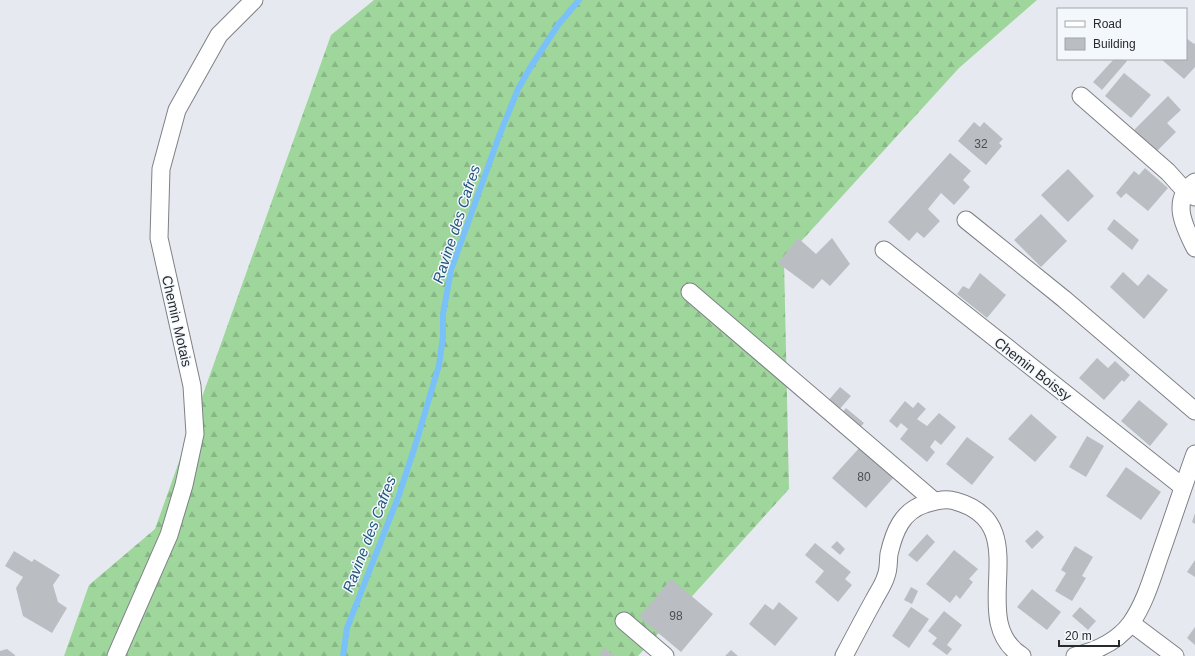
<svg xmlns="http://www.w3.org/2000/svg" width="1195" height="656" font-family="Arial,sans-serif">
	<defs>
		<pattern id="forest-firs" width="22" height="20" patternUnits="userSpaceOnUse"><rect width="22" height="20" fill="#9ed69b"/><path d="M5 1l3.5 6h-7zM16 11l3.5 6h-7z" fill="#88b886"/></pattern>
	</defs>
	<rect width="100%" height="100%" fill="#e6eaf0"/>
	<path fill="url(#forest-firs)" d="M374,0H1037L959,68L784,260L789,489L638,656H64L89,585L155,529L331,35Z"/>
	<g fill="none" stroke-linecap="round" stroke-linejoin="round">
		<path stroke="#7ac1f9" stroke-width="6" d="M343,656L347,628L399,495L416,443L439,365L443,337V314L451,270L498,139L518,89L530,68L558,25L579,0"/>
	</g>
	<path fill="#babec3" d="M1186,38L1194,44L1195,43V67L1184,79L1161,59H1186Z
		M1114,59H1124L1127,61L1102,90L1093,82Z
		M1124,73L1151,95L1131,118L1105,96Z
		M1168,96L1181,110L1167,123L1176,132L1154,154L1132,132Z
		M974,122L980,127L984,122L1003,139L999,143L1002,146L986,165L958,141Z
		M950,153L971,171L963,180L970,187L954,205L941,193L928,209L940,221L924,238L917,232L909,241L888,222Z
		M1145,168L1168,188L1148,211L1126,193L1121,198L1116,193L1134,171L1139,175Z
		M1068,169L1094,196L1068,222L1041,195Z
		M1041,214L1067,241L1041,267L1014,240Z
		M1114,219L1139,240L1132,250L1107,229Z
		M798,238L816,254L832,238L850,264L830,286L822,279L813,289L778,263Z
		M1123,272L1138,286L1148,274L1168,290L1144,319L1110,287Z
		M980,273L1006,295L987,318L957,294L963,286L969,289Z
		M1097,358L1108,368L1115,361L1130,375L1124,382L1122,380L1104,400L1079,378Z
		M840,387L851,396L838,411L827,402Z
		M1139,400L1168,424L1150,446L1121,421Z
		M905,401L913,408L918,402L926,409L917,419L927,426L939,413L956,427L941,445L935,440L930,447L935,452L927,462L900,439L908,429L901,423L897,428L889,421Z
		M846,408L864,423L857,431L839,416Z
		M1031,414L1057,437L1035,462L1008,439Z
		M1087,436L1104,446L1086,477L1069,467Z
		M967,437L994,457L972,485L946,464Z
		M861,446L895,476L866,508L832,478Z
		M1126,467L1161,492L1141,520L1106,496Z
		M1195,513V524L1192,522Z
		M1037,530L1044,537L1032,549L1025,541Z
		M927,534L935,542L917,562L908,555Z
		M837,541L845,549L840,555L831,547Z
		M815,543L851,572L845,579L852,585L838,602L815,582L824,571L805,555Z
		M1075,546L1093,557L1082,576L1086,578L1072,601L1055,591L1066,573L1061,570Z
		M954,550L978,569L969,579L973,582L960,599L956,595L950,603L926,584Z
		M14,551L32,562L34,559L60,575L53,585L58,602L67,608L52,633L23,616L16,588L23,577L5,566Z
		M1195,560V577L1187,572Z
		M671,579L713,614L681,652L639,617Z
		M911,587L918,591L912,604L904,600Z
		M1032,589L1061,612L1047,630L1017,607Z
		M779,602L798,618L775,646L749,624L765,604L773,610Z
		M911,607L929,619L909,648L892,636Z
		M1080,607L1096,621L1088,630L1072,616Z
		M944,611L962,625L947,645L952,649L947,655L932,644L937,638L928,631Z
		M1195,627V645L1187,638Z
		M604,648L615,656H599Z
		M7,649L15,655V656H0V651Z
		M731,650L738,656H725Z"/>
	<g fill="none" stroke-linecap="round" stroke-linejoin="round">
		<g stroke="#7d8186" stroke-width="19">
			<path id="street" d="M1081,96L1168,172L1186,192L1195,197
				M1195,182C1170,200 1184,226 1195,248
				M966,220L1064,299L1195,411
				M884,250L1183,487
				M690,292L934,501
				M624,621L665,656
				M1131,623L1175,656
				M116,656L169,535L184,485L195,434L192,386L159,238L161,169L177,110L219,35L254,0
				M844,656C854,637 864,618 874,600C878,592 884,584 886,576C889,569 888,561 889,554C894,532 902,511 925,504C934,501 946,498 955,501C1039,524 963,619 1022,656
				M1075,656C1096,651 1118,641 1131,623C1145,603 1152,578 1160,555C1172,521 1183,487 1195,454"/>
		</g>
		<use href="#street" stroke="#fff" stroke-width="17"/>
	</g>
	<g text-anchor="middle" dominant-baseline="central" stroke-width="3" stroke-linejoin="round" paint-order="stroke">
		<g font-size="12" fill="#4d4f52">
			<text x="981" y="144">32</text>
			<text x="864" y="477">80</text>
			<text x="676" y="616">98</text>
		</g>
		<g font-size="14" fill="#292a2c" stroke="#f3f8fd">
			<text transform="translate(177 321) rotate(77)">Chemin Motais</text>
			<text transform="translate(1033 369) rotate(38)">Chemin Boissy</text>
		</g>
		<g font-size="15" font-style="italic" fill="#21557a" stroke="#f3f8fd">
			<text transform="translate(456 224) rotate(-72)">Ravine des Cafres</text>
			<text transform="translate(369 534) rotate(-69)">Ravine des Cafres</text>
		</g>
	</g>
	<rect x="1057" y="8" width="130" height="52" fill="#f3f8fd" stroke="#a2a6a9"/>
	<rect x="1065" y="21" width="20" height="6" fill="#ffffff" stroke="#a2a6a9"/>
	<text x="1093" y="28" font-size="12" fill="#292a2c">Road</text>
	<rect x="1065" y="38" width="20" height="12" fill="#babec3" stroke="#a2a6a9"/>
	<text x="1093" y="48" font-size="12" fill="#292a2c">Building</text>
	<path d="M1059 640v6h60v-6" fill="none" stroke="#292a2c" stroke-width="2"/>
	<text x="1065" y="640" font-size="12" fill="#292a2c" stroke="#f3f8fd" stroke-width="3" paint-order="stroke">20 m</text>
</svg>
